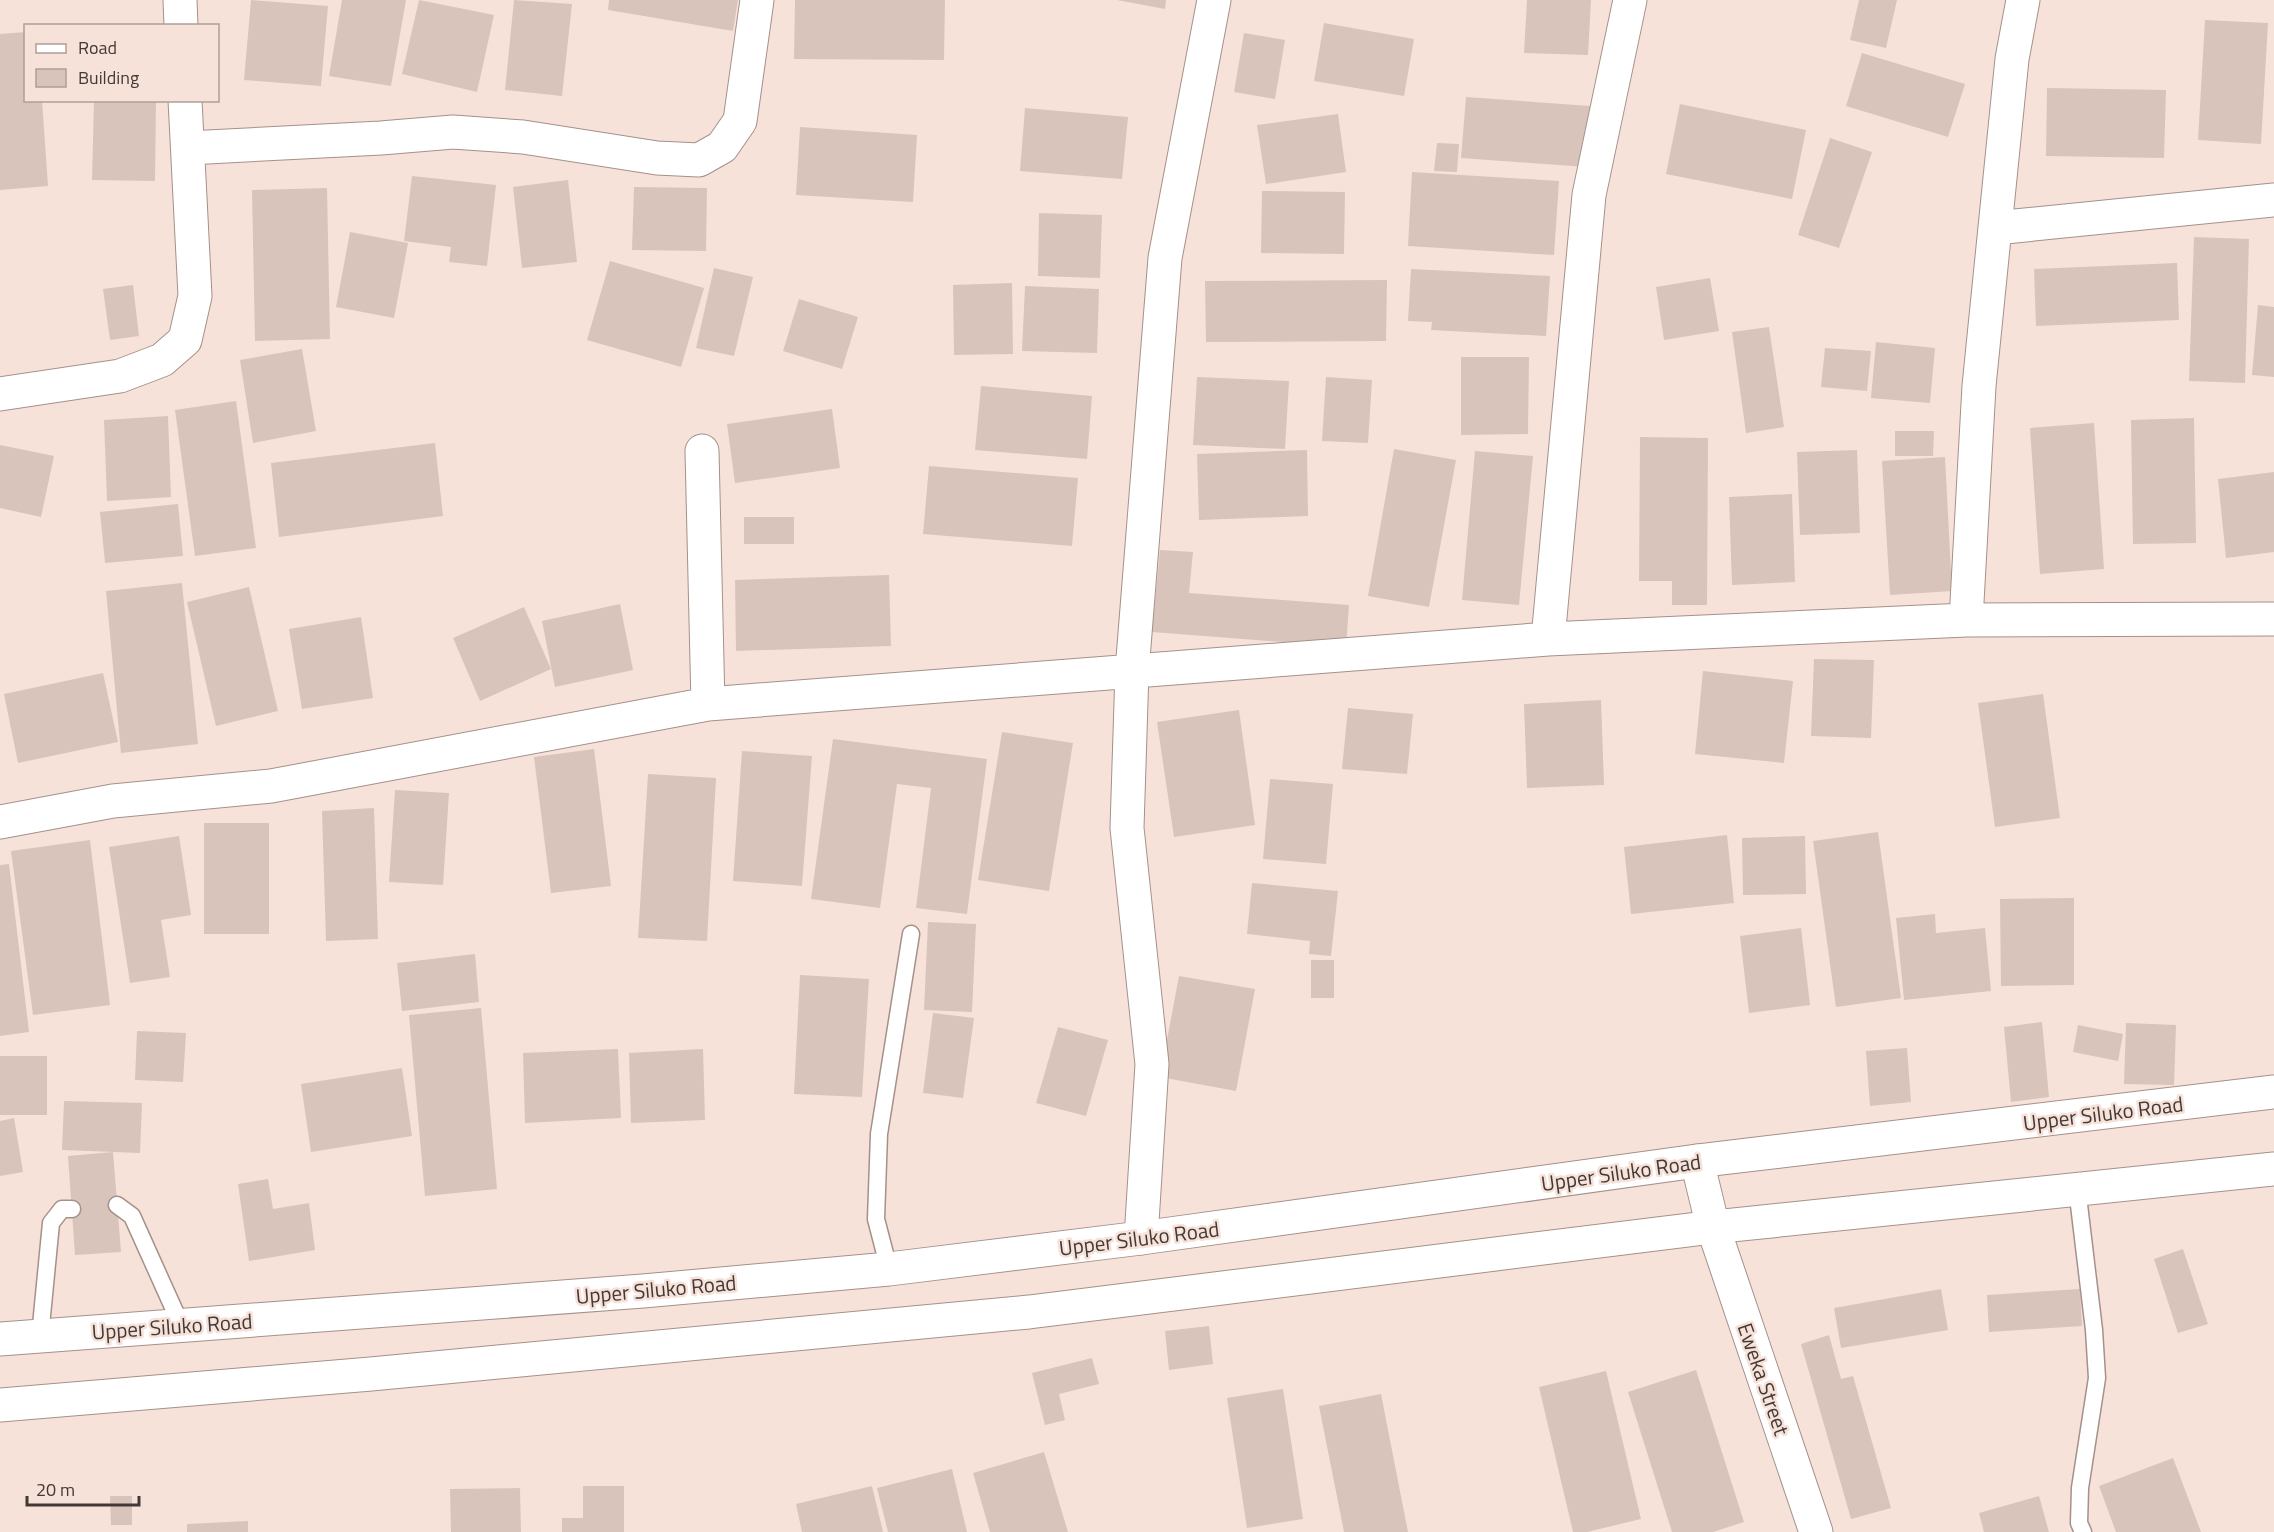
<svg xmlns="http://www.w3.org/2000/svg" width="2274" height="1532" font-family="'Titillium Web',sans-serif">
	<rect width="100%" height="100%" fill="#f7e2d9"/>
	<path fill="#d9c4bb" d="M251,0L328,6L321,86L244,80Z
		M342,0H406L391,86L329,76Z
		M419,0L494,15L477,92L402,74Z
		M514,0L572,4L562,96L505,90Z
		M609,0H738L733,31L608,10Z
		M795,0H945L944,60L794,59Z
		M1117,0H1166L1165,9Z
		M1527,0H1591L1588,55L1524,53Z
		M1859,0H1897L1886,48L1850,40Z
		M2205,20L2268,23L2261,144L2198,140Z
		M1324,23L1414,39L1404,96L1314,81Z
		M26,32V100H42L48,186L0,190V34Z
		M1244,33L1285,40L1275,99L1234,92Z
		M1862,53L1965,84L1948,137L1846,106Z
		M2047,88L2166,90L2164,158L2046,156Z
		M1466,97L1590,106L1586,167L1461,158Z
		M94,100H156L155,181L92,180Z
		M1680,104L1806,130L1792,199L1666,174Z
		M1025,108L1128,117L1122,179L1020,171Z
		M1338,114L1346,172L1266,184L1257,125Z
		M800,127L917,135L913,202L796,195Z
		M1830,138L1872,152L1839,248L1798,235Z
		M1437,143L1459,144L1457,172L1434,171Z
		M1412,172L1559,181L1554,255L1408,246Z
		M412,176L496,185L487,266L449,262L451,247L404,241Z
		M568,180L577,262L522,268L513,187Z
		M634,187L707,188L706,251L632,250Z
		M327,188L330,339L255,341L252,190Z
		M1262,191L1345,192L1344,254L1261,253Z
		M1039,213L1102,215L1100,278L1038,276Z
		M350,232L408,243L394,318L336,307Z
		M2194,237L2249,239L2245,383L2189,381Z
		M610,261L704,288L681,367L587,340Z
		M2177,263L2179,320L2036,326L2034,269Z
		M714,268L753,277L734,356L696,348Z
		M1411,269L1550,276L1546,336L1431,330L1432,322L1408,321Z
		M1710,278L1719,331L1664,340L1656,287Z
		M1387,280L1386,341L1206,342L1205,281Z
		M1012,283L1013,354L954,355L953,285Z
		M133,285L139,336L110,340L103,289Z
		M1025,286L1099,289L1097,353L1022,351Z
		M799,299L858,317L842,369L783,351Z
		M2258,305L2274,307V377L2252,375Z
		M1769,327L1784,427L1746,433L1732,332Z
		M1876,342L1935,348L1930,403L1871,398Z
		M1825,348L1871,351L1867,391L1821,387Z
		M302,349L316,431L253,443L240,360Z
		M1461,357H1529L1528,434L1461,435Z
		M1197,377L1289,381L1285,449L1193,445Z
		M1326,377L1372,380L1368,443L1322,441Z
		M981,386L1092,396L1087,459L975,450Z
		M236,401L256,548L195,556L175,410Z
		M832,409L840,468L735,483L727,424Z
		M168,416L171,497L107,501L104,420Z
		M2194,418L2196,543L2133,544L2131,420Z
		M2094,423L2104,569L2040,574L2030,428Z
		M1895,431H1934L1933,456H1895Z
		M1640,437L1708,438L1707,605H1672V581H1639Z
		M435,443L443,516L279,537L271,463Z
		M0,445L54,456L41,517L0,508Z
		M1394,449L1456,460L1429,607L1368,596Z
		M1307,450L1308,516L1199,520L1197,454Z
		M1857,450L1860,533L1800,535L1797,452Z
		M1475,451L1533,456L1519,605L1462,600Z
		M1945,457L1952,591L1890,595L1882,461Z
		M929,466L1078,478L1072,546L923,534Z
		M2274,472V552L2226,558L2218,479Z
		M1792,494L1795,582L1732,585L1729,497Z
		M178,504L183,556L105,563L100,512Z
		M744,517H794V544H744Z
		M1160,550L1193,552L1189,593L1349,605L1346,647L1152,632Z
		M889,575L891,646L736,651L735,580Z
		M182,583L198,744L121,753L106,591Z
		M249,587L278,711L216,726L187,602Z
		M620,604L633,670L555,687L542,621Z
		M524,607L551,669L480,701L453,638Z
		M361,617L373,698L302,709L289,629Z
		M1814,659L1874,660L1871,738L1811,736Z
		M1703,671L1793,681L1784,763L1695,754Z
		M103,673L118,742L18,763L4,694Z
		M2043,694L2060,818L1995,827L1978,703Z
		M1601,700L1604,785L1527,788L1524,704Z
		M1348,708L1413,714L1407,774L1342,769Z
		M1239,710L1255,825L1174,837L1157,722Z
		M1002,732L1073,743L1049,891L978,880Z
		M833,739L987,759L967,914L916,908L931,788L897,784L880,908L811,899Z
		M594,749L611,886L551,893L534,757Z
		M742,751L812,756L802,886L733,881Z
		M648,774L716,778L707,941L638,938Z
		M1270,779L1333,784L1326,864L1263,859Z
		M395,790L449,793L443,885L389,882Z
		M374,808L378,939L326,941L322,811Z
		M204,823H269V934H204Z
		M1878,832L1901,998L1836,1007L1813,841Z
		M1727,835L1734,903L1631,914L1624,847Z
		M179,836L191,915L161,920L170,977L130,983L109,847Z
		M1805,836L1806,894L1743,895L1742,838Z
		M90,840L110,1005L33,1015L11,851Z
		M9,864L29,1032L0,1036V865Z
		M1252,883L1338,891L1331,956L1309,954L1310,941L1247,934Z
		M2074,898V985L2001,986L2000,899Z
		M1935,914L1936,933L1985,928L1991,991L1904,1000L1896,918Z
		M928,922L976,924L972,1012L924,1010Z
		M1801,928L1810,1005L1749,1013L1740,936Z
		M475,954L479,1002L402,1011L397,963Z
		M1311,960H1334V998H1311Z
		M800,975L869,979L862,1097L794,1094Z
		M1179,976L1255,989L1236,1091L1160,1077Z
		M481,1008L497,1189L425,1196L409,1015Z
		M933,1013L974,1018L963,1098L923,1093Z
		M2042,1022L2049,1097L2011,1102L2004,1027Z
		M2126,1023L2176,1025L2174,1085L2124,1084Z
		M2078,1025L2123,1034L2118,1061L2073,1052Z
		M1058,1027L1108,1040L1086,1116L1036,1103Z
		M137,1031L186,1033L183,1082L135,1080Z
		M1907,1048L1911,1102L1870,1106L1866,1051Z
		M618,1049L621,1118L525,1123L523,1053Z
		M703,1049L705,1120L631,1123L629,1053Z
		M0,1056H47V1115H0Z
		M402,1068L412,1136L311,1152L301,1084Z
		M64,1101L142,1103L140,1153L62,1150Z
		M14,1118L23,1172L0,1176V1121Z
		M113,1152L121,1252L75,1255L68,1156Z
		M268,1179L273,1209L309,1203L315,1250L249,1261L238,1184Z
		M2183,1249L2208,1324L2178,1333L2154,1259Z
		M1941,1289L1948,1330L1841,1348L1834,1308Z
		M2080,1289L2082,1326L1989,1332L1987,1295Z
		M1209,1326L1213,1364L1169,1370L1165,1331Z
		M1829,1335L1841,1379L1853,1376L1891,1508L1851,1519L1801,1344Z
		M1092,1358L1099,1384L1059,1394L1065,1420L1045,1425L1032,1373Z
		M1696,1370L1744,1522L1713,1532H1672L1628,1392Z
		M1606,1371L1641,1519L1587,1532H1573L1539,1387Z
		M1283,1389L1303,1519L1247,1528L1227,1398Z
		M1381,1394L1408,1532H1344L1319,1406Z
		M1044,1452L1068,1532H990L973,1473Z
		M2173,1458L2201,1532H2116L2099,1486Z
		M952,1469L967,1532H888L877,1488Z
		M583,1486H624V1532H562V1518H583Z
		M872,1486L883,1532H802L796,1504Z
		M520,1488L521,1532H451L450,1489Z
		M110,1496H132V1525H111Z
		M2039,1496L2049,1532H1984L1979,1513Z
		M248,1521V1532H187V1524Z"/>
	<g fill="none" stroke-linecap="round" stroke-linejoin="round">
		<g stroke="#a59189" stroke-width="19">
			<path id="service" d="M2077,1188L2094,1330L2097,1378L2080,1488L2079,1523L2083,1532
				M117,1205L132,1216L181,1325
				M889,1269L876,1219L879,1134L911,934
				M40,1336L51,1223L62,1209H72"/>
		</g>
		<g stroke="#a59189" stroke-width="35">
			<path id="minor" d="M180,0L181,26
				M188,148L381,138L453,132L523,137L657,158L699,160L722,147L740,121L757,0
				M1995,228L2274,200
				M0,394L120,376L162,360L185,340L195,296L185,100
				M702,451L708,704
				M1966,620L1979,386L2012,59L2023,0
				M1548,639L1589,195L1630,0
				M0,822L113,801L271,786L708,704L1548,639L1966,620L2274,619
				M1697,1161L1713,1227L1816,1532
				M1141,1238L1152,1064L1127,828L1132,671L1165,258L1214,0"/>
		</g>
		<g stroke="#a59189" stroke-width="35">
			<path id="primary" d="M0,1339L643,1291L889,1269L1141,1238L1697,1161L2274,1092
				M0,1405L371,1374L1029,1312L1713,1227L2274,1169"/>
		</g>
		<use href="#service" stroke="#fff" stroke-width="16"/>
		<use href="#minor" stroke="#fff" stroke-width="33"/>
		<use href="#primary" stroke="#fff" stroke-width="33"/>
	</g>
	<g text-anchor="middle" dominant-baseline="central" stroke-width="5" stroke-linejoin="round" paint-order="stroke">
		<g font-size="21" fill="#423936" stroke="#f7e2d9">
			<text transform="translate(2103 1113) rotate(-7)">Upper Siluko Road</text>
			<text transform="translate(1621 1172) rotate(-8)">Upper Siluko Road</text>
			<text transform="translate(1139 1238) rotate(-7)">Upper Siluko Road</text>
			<text transform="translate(656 1289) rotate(-5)">Upper Siluko Road</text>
			<text transform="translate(172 1326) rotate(-4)">Upper Siluko Road</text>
			<text transform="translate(1764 1379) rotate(71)">Eweka Street</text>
		</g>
	</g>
	<rect x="24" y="24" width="195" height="78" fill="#f7e2d9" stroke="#af9e98" stroke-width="1.5"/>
	<rect x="36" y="44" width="30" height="9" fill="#ffffff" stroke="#af9e98" stroke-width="1.5"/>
	<text x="78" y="54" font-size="18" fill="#423936">Road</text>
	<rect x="36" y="69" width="30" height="18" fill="#d9c4bb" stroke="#af9e98" stroke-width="1.5"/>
	<text x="78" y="84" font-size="18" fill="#423936">Building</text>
	<path d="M27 1496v9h112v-9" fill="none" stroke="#423936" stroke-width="3"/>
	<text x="36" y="1496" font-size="18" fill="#423936" stroke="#f7e2d9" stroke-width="4.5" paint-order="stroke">20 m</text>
</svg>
